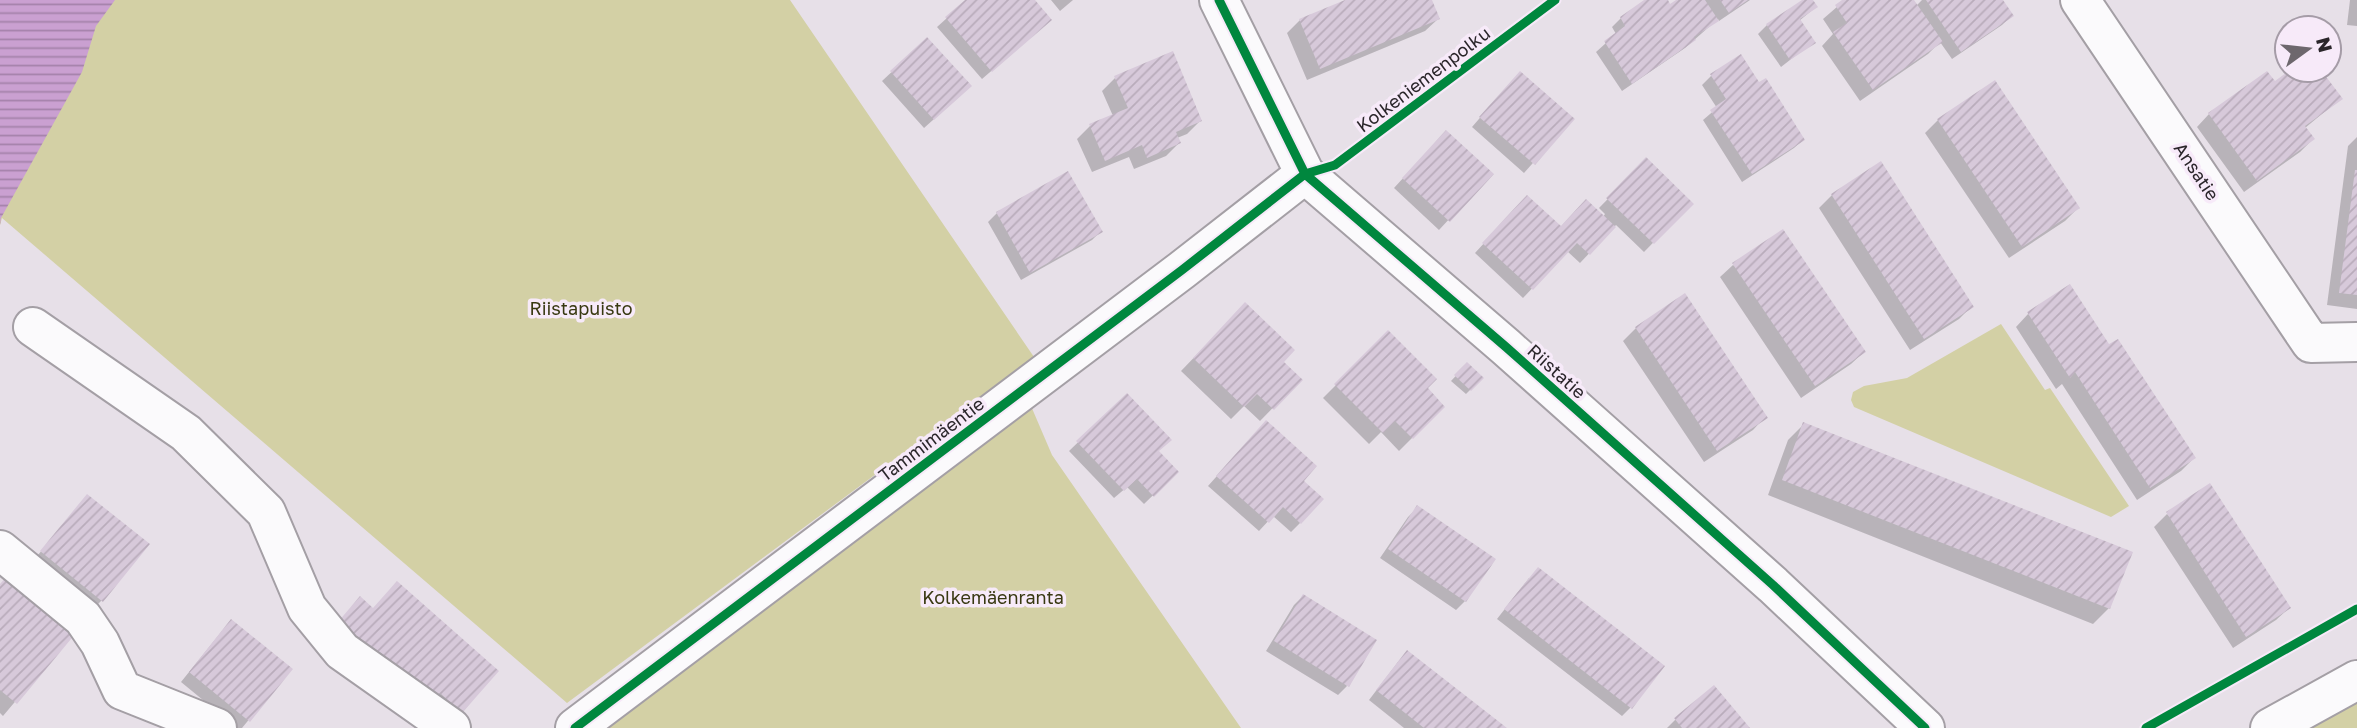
<svg xmlns="http://www.w3.org/2000/svg" width="2357" height="728" font-family="'Golos Text',sans-serif">
	<defs>
		<pattern id="water-rules" width="6" height="5" patternUnits="userSpaceOnUse" patternTransform="scale(1.75)"><rect width="6" height="5" fill="#caa0d1"/><path d="M0 2.5h6" fill="none" stroke="#a482aa"/></pattern>
		<pattern id="building-hatch" width="6" height="6" patternUnits="userSpaceOnUse" patternTransform="scale(1.75)"><rect width="6" height="6" fill="#d7c9da"/><path d="M-1 1l2-2M0 6l6-6M5 7l2-2" fill="none" stroke="#b9acbb"/></pattern>
	</defs>
	<rect width="100%" height="100%" fill="#e7e0e8"/>
	<path fill="#d3d0a5" d="M0,0H790L1034,357L567,703L2,218L0,225Z
		M2001,324L2045,390L2050,388L2129,506L2111,517L1854,407L1851,400L1853,392L1864,386L1907,378Z
		M1031,406L1052,455L1241,728H603Z
		M2357,699V728H2304Z"/>
	<path fill="url(#water-rules)" d="M0,0H115L96,26L82,72L1,218L0,225Z"/>
	<path fill="#0003" d="M967,0H1033L1041,28L982,79L937,27Z
		M1051,0H1073L1060,11Z
		M1349,0H1430L1438,19L1425,31L1307,80L1287,33L1300,20Z
		M1648,0H1666L1670,6L1679,0H1750L1719,21L1718,19L1685,48L1622,91L1596,52L1616,34L1612,27L1621,18Z
		M1805,0H1811L1816,7L1799,21L1813,42L1781,67L1758,34L1767,25Z
		M1845,0H1912L1916,6L1922,0H2000L2011,16L2002,25L1952,59L1940,42L1928,54L1860,101L1822,46L1833,34L1823,19Z
		M2350,0H2357V26L2347,25Z
		M927,39L961,95L924,128L882,81Z
		M2293,70H2319L2340,99L2305,128L2313,139L2300,152L2244,192L2197,127L2209,114L2274,83Z
		M1711,76L1759,85L1803,140L1794,148L1742,182L1703,120L1717,108L1702,85Z
		M1115,78L1200,121L1187,134L1177,138L1179,143L1166,156L1134,169L1129,157L1092,172L1077,139L1090,126L1113,116L1102,91Z
		M1511,82L1572,119L1524,173L1472,127Z
		M1938,120L2078,208L2065,221L2009,258L1925,133Z
		M2357,137V309L2327,305L2348,146Z
		M1437,141L1491,174L1439,230L1394,188Z
		M1646,160L1691,204L1644,252L1616,225L1580,263L1567,251L1523,298L1475,253L1518,206L1561,228L1603,217L1605,214L1599,208Z
		M1832,195L1972,306L1959,319L1910,350L1819,208Z
		M997,213L1101,231L1092,240L1021,280L988,222Z
		M1733,265L1864,352L1851,364L1801,398L1720,277Z
		M2028,314L2109,347L2194,458L2181,471L2137,500L2062,384L2056,389L2016,327Z
		M1233,317L1300,380L1260,421L1244,406L1231,419L1181,371Z
		M1636,328L1765,417L1753,430L1704,462L1623,341Z
		M1388,333L1425,388L1443,407L1399,451L1381,432L1369,444L1323,398Z
		M1467,364L1482,378L1466,394L1451,381Z
		M1127,395L1157,452L1177,472L1144,504L1127,487L1114,498L1069,451Z
		M1804,424L2109,608L2093,624L1768,495L1788,440Z
		M1257,431L1302,481L1300,523L1291,532L1273,516L1259,531L1208,486Z
		M87,496L102,600L93,609L33,561Z
		M1417,508L1493,560L1465,601L1456,610L1380,558L1408,517Z
		M2167,514L2289,608L2276,620L2233,648L2154,527Z
		M1529,578L1631,707L1622,716L1497,619Z
		M0,585L73,633L3,716L0,713Z
		M1303,596L1347,686L1338,695L1266,651L1294,605Z
		M372,610L496,671L448,724Z
		M222,631L290,670L242,728H237L181,682Z
		M1398,662L1504,728H1404L1369,700Z
		M1675,720L1748,728H1667Z"/>
	<path fill="url(#building-hatch)" d="M965,0H1035L1052,20L992,72L945,17Z
		M1345,0H1432L1440,19L1320,69L1299,19Z
		M1644,0H1668L1670,4L1676,0H1705L1719,21L1694,37L1696,40L1632,84L1604,41L1625,26L1620,17Z
		M1720,0H1748L1729,13Z
		M1802,0H1813L1818,7L1800,19L1816,43L1790,60L1766,24Z
		M1842,0H1914L1943,42L1873,90L1833,32L1847,23L1835,5Z
		M1926,0H2003L2014,16L1961,52Z
		M927,37L972,86L934,120L890,71Z
		M1173,51L1202,121L1176,132L1181,143L1147,158L1142,145L1105,161L1089,124L1128,108L1114,76Z
		M1741,54L1759,82L1766,78L1805,140L1752,174L1710,110L1726,99L1710,74Z
		M2290,70H2321L2343,99L2305,126L2315,139L2257,181L2208,113L2267,71L2275,81Z
		M1520,71L1575,119L1535,165L1479,117Z
		M1995,80L2080,208L2022,247L1937,119Z
		M1446,130L1494,174L1450,222L1402,178Z
		M1646,157L1694,204L1654,244L1606,198Z
		M1881,161L1974,307L1924,339L1831,194Z
		M2355,170H2357V295L2339,293Z
		M1068,171L1103,232L1030,273L996,212Z
		M1527,195L1561,226L1586,199L1616,227L1590,255L1577,243L1533,290L1482,243Z
		M1783,229L1866,352L1815,386L1732,263Z
		M2070,284L2109,344L2118,339L2196,458L2150,488L2075,372L2070,378L2027,312Z
		M1685,293L1768,418L1717,451L1635,327Z
		M1245,302L1295,350L1284,362L1303,380L1274,410L1257,394L1244,407L1193,358Z
		M1388,330L1437,379L1428,388L1445,407L1413,439L1395,421L1383,433L1334,384Z
		M1467,362L1484,378L1471,391L1454,375Z
		M1127,393L1172,440L1159,451L1179,472L1154,497L1137,479L1124,491L1076,441Z
		M1266,420L1317,466L1304,481L1324,499L1301,524L1283,507L1269,523L1216,476Z
		M1803,422L2133,552L2110,609L1782,480Z
		M2210,483L2291,608L2246,637L2166,512Z
		M87,494L150,544L103,602L40,551Z
		M1417,505L1496,559L1466,602L1388,549Z
		M1538,567L1665,666L1632,709L1504,609Z
		M7,576L76,633L17,704L0,690V584Z
		M397,581L499,671L462,713L440,693L435,699L399,677L338,622L360,596L373,608Z
		M1303,594L1377,640L1349,687L1274,641Z
		M231,619L293,669L250,722L189,672Z
		M1407,650L1507,728H1424L1376,690Z
		M1714,685L1750,728H1682L1674,718Z"/>
	<g fill="none" stroke-linecap="round" stroke-linejoin="round">
		<g stroke="#a49fa5" stroke-width="42">
			<path id="minor" d="M1219,0L1305,174L1506,347L1773,585L1925,728
				M2080,0L2311,343L2357,342
				M33,327L186,433L266,512L307,608L342,651L451,728
				M0,550L83,618L100,643L122,690L217,728
				M575,728L1182,270L1305,174
				M2270,728L2357,680"/>
		</g>
		<use href="#minor" stroke="#fbfafc" stroke-width="38"/>
		<g stroke="#f7eaf9" stroke-width="13">
			<path id="cycleway" d="M1219,0L1305,174L1506,347L1773,585L1925,728
				M575,728L1182,270L1305,174L1335,165L1555,0
				M2146,728L2357,609"/>
		</g>
		<use href="#cycleway" stroke="#00873e" stroke-width="9"/>
	</g>
	<g text-anchor="middle" dominant-baseline="central" stroke-width="7" stroke-linejoin="round" paint-order="stroke">
		<g font-size="18" fill="#2b262b" stroke="#f7eaf9">
			<text transform="translate(1423 79) rotate(-37)">Kolkeniemenpolku</text>
			<text transform="translate(2197 171) rotate(56)">Ansatie</text>
			<text transform="translate(1557 371) rotate(42)">Riistatie</text>
			<text transform="translate(931 439) rotate(-37)">Tammimäentie</text>
		</g>
		<g font-size="18" fill="#383811" stroke="#f7eaf9">
			<text x="581" y="308">Riistapuisto</text>
			<text x="993" y="597">Kolkemäenranta</text>
		</g>
	</g>
	<g transform="translate(2308 49) rotate(75)"><circle r="33" fill="#f7eaf9" stroke="#a59ca7" stroke-width="2"/>
	<path d="M0-5L12 26L0 18L-12 26Z" fill="#6d676d"/>
	<text y="-10" font-size="19" font-weight="bold" text-anchor="middle" fill="#2b262b">N</text>
	</g>
</svg>
